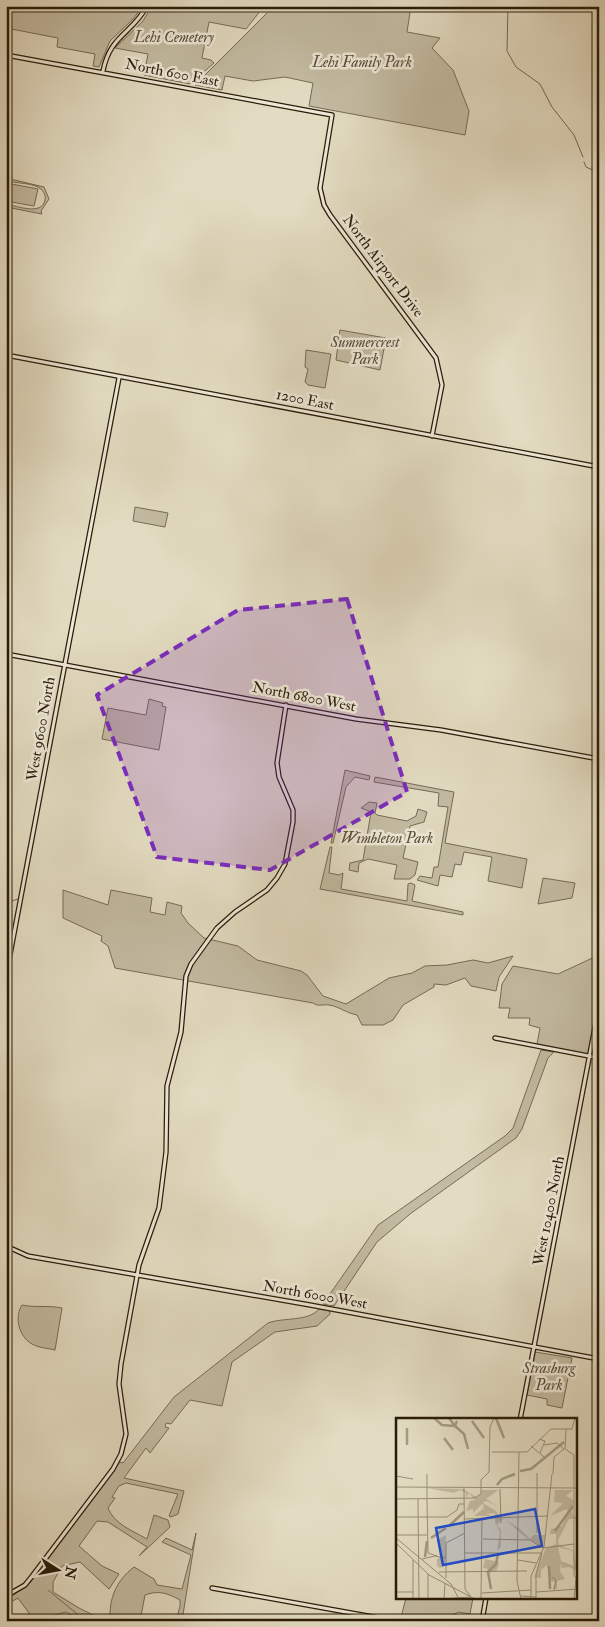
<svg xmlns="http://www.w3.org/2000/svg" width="605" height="1627" font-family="'IM FELL Double Pica',serif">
	<rect width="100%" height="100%" fill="#e3dcc2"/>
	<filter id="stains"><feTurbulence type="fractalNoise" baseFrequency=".004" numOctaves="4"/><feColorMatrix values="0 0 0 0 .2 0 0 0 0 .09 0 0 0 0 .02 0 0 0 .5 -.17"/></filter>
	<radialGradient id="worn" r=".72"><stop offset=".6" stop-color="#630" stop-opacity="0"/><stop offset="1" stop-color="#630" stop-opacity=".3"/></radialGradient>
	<path fill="#c3bba2" stroke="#766b55" d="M6,6H143L133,19L110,41L99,67L93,66L95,54L57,47L58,38L6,28Z
		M152,6H250L261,10L246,29L209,22L202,58L211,60L214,63L190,84L144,75L148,54L115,48L143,21Z
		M274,6H411L407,32L440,38L432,48L453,70L469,111L465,135L309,106L313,83L285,77L253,81L225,76L222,90L195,85Z
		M6,178L44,187L49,199L41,211L42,214L6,207V204C17,206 42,216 45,200C46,196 44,192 41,189C34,183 16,183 6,181Z
		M6,183L38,189L34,206L6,201Z
		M340,330L386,338L380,370L336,360Z
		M306,350L331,354L325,388L308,385L305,382L308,369L305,367Z
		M135,507L168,513L165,527L133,521Z
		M149,699L163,703L162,706L166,707L159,750L102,739L108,708L146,715Z
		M345,770L370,776L369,780L355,777L346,787L333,843H331Z
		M375,777L454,792L445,843L527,859L522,888L488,881L492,857L464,852L461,865L455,864L452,877L440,875L438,886L417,880L420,876L432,878L434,867H438L448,807L438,806L439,793L374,782Z
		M369,802L377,803L375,813L377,815L407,821L416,816L418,809L427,812L424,822L410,826L403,858L418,862L415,875L410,879H394L397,865L368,859L359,863L358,872L349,870L350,863L363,860L371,812L361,808Z
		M330,847H332L329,873L339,875L343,873L341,889L407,901L408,884L411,883L415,885L412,901L463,912V915L320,889Z
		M543,878L575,883L572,898L538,904Z
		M63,890L108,905L111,890L152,898L150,912L165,915L167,902L182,906L181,913L188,923L204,938L238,946L257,960L301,971L307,975L323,996L346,1004L389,978L412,973L425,966L447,965L473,960L488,963L513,956L499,977L496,991L471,986L465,978L446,985L434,984V987L403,1005L393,1020L383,1025H362L357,1015C346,1013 338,1006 329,1005C323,1004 318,1007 313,1003L115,968L108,946L101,941L102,936L63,918Z
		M599,955V994L589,1053L586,1054L537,1044L540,1028L529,1025L530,1018H508L510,1008H499L502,984L513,966L558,974Z
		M541,1050L554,1052L548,1058L522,1129L516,1138L410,1214L377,1242L334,1306L323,1304L378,1225L505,1136L513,1128Z
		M22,1305C36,1308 48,1305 62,1308L55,1350C47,1348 39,1348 32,1344C19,1337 14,1317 22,1305Z
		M319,1309L330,1311V1314L317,1326L275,1332L232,1362L222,1406L190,1400L171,1424L166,1423L165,1427L169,1428L150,1453L146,1448L124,1478L184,1491L178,1514L171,1517L169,1516L178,1494L126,1483L119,1486L112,1497L115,1498L108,1508C114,1524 133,1531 147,1539L154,1515L168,1520L170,1527L139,1556L147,1547L108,1522L97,1521L79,1546L102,1566L119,1574L109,1589L80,1562L62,1566L53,1582V1592L79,1608L105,1621H81L66,1612L47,1617L45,1621H28L29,1613L18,1598L13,1601L11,1597L30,1583L120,1462L123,1463L174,1397L268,1323C284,1317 308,1322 319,1309Z
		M535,1352L572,1358L562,1408L547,1405V1399L527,1395Z
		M196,1533L182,1621H176L180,1606V1600C167,1593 159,1590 145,1595L140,1621H110C109,1598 116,1581 134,1567L154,1579L157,1585L182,1589L191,1555L162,1542L166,1538L192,1550Z
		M406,1598H473L470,1614L458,1612L453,1615L452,1621H421L401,1617Z"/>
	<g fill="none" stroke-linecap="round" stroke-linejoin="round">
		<path stroke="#736752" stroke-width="1" d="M508,6L507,51L516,67L540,84L552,107L574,135L583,157
			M584,162L586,167L599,173
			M6,903L18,899
			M48,1590L82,1618"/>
		<g stroke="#291b08" stroke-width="5.5">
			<path id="secondary" d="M6,55L332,115L320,188L324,205L330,215L436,358L442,385L432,436
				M103,71C110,35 132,34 147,6
				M6,355L599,467
				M6,654L356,719L441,730L599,759
				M6,976L119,378
				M495,1038L599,1058
				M6,1246L28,1256L310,1305L599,1359
				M520,1420L599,1006
				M212,1588L396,1621
				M6,1596L25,1585L33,1575L113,1469L121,1454L126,1434L119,1384L121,1364L139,1265L159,1208L166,1152L167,1086L181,1032L186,976L191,964L217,928L235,912L267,890L277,878L285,864L293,822V810L279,777L277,763L286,705
				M482,1621L486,1598"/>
		</g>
		<use href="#secondary" stroke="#ede8d7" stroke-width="3"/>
	</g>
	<path fill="#7b2cbf" fill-opacity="0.2" stroke="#7b2cbf" stroke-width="4" stroke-dasharray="10 6" stroke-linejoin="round" d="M347,599L407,792L270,870L157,857L97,695L238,610Z"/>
	<g text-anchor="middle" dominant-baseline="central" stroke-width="5" stroke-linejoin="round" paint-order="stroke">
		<g font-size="15" font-style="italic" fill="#574b36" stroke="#ede8d7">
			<text x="174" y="37">Lehi Cemetery</text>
			<text x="362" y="62">Lehi Family Park</text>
			<text x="365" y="342">Summercrest<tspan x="365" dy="17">Park</tspan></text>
			<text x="387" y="838">Wimbleton Park</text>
			<text x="549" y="1368">Strasburg<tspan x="549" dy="17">Park</tspan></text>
		</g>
		<g font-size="15" fill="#291b08" stroke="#ede8d7">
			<text transform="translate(172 73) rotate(11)">North 600 East</text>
			<text transform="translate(383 266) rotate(53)">North Airport Drive</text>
			<text transform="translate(305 400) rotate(11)">1200 East</text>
			<text transform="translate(304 697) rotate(11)">North 6800 West</text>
			<text transform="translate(41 729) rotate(-80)">West 9600 North</text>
			<text transform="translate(549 1211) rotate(-79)">West 10400 North</text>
			<text transform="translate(315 1295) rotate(10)">North 6000 West</text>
		</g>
	</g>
	<g transform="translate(396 1418)">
		<rect width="181" height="181" fill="#e3dcc2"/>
		<path d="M31,70L67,71L80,79L85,77V72H102L90,81L101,88L90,83L87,85L100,93L105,101L110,102L124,111L134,121L138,117H149L147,130H142V126L130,120L110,102H105L101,107L105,112V129L101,133L104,114L99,104V95L90,96L95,98H78L88,90L86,88H89L86,86L77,95V91L70,93L74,83L79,82L73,75L70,80V75L64,72L58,75ZM159,72H177L170,78L178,82L176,94L178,99L181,98V101H173L162,122L163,127L181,134L178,133L181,153L173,149L166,150L165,145L164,153L169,161L161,163V171H157L159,164L154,163L151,147L145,152V160L138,159L150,130L160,126V116H154L155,111L166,108L172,95L171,91L154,98L167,85L158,84ZM162,129L177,133L178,148L165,143ZM50,117V140L48,148L44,150L41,148V141L45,138L41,122ZM89,141L103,144L101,152L90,156L92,151L87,150Z" fill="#c3bba2" fill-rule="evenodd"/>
		<path fill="none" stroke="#a49a83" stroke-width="2.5" d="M38,0L46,7L58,8M53,0L59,8L61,3M100,0L108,20M76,3L88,20M59,8L68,16L72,31M48,20L57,32M11,27V10M124,53L135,51L168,24M101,67L106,61L119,56M54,107L68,94M159,113L177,88M35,120L50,110M29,139L31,123M153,148L154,171M95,171L92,154L100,146L102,136"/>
		<path fill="none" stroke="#998f78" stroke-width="1" d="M155,11H176L179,0M143,21L149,23L144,35M148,27L161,25L168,31M135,28L148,39M169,31L178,37V157L182,163M169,31L170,11M96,34H131L155,11M123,34L121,163L125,181M141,55V115M31,56V80M157,56L158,39L168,31M0,58L17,61M0,69L182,70M68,70L69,171L75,179M85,71V62L93,54L94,9L98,0M104,71L105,105M0,81L78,80L85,76V71M22,81L23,181M31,81L32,135L41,138M0,99H51L61,92L63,86H68M68,101L151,98M0,117H31M0,120L55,166L63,181M87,121L134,122L147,130M0,125L33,157L79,181M147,130L178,126M69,135H146L140,156V181M26,141L39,138L50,140M122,142L140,145M43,154L131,153M32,156V181M156,159L160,162L158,172M50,160V125L69,115M0,174H17M140,174L182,171M86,175L135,172M125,178L140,179M17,181V142M45,181L75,179M48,181L49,165M85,181L86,99M135,181V158L148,129L156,56M178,181L180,161"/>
		<path fill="#1d4ed8" fill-opacity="0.15" stroke="#1d4ed8" stroke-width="2.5" d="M139,91L146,128L47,147L40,110Z"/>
		<rect width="181" height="181" fill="none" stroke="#291b08" stroke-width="2.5"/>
	</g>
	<rect width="605" height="1627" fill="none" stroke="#e3dcc2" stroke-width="25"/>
	<rect x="8" y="8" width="590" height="1612" fill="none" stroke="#291b08" stroke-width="2.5"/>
	<rect x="12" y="12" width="580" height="1602" fill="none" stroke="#291b08"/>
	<g transform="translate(58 1570) rotate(101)" stroke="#ede8d7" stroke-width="4" paint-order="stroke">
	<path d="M0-4L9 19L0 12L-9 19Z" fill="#291b08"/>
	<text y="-8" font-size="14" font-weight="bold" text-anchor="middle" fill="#291b08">N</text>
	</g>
	<rect width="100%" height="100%" filter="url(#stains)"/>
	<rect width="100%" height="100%" fill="url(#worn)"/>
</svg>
